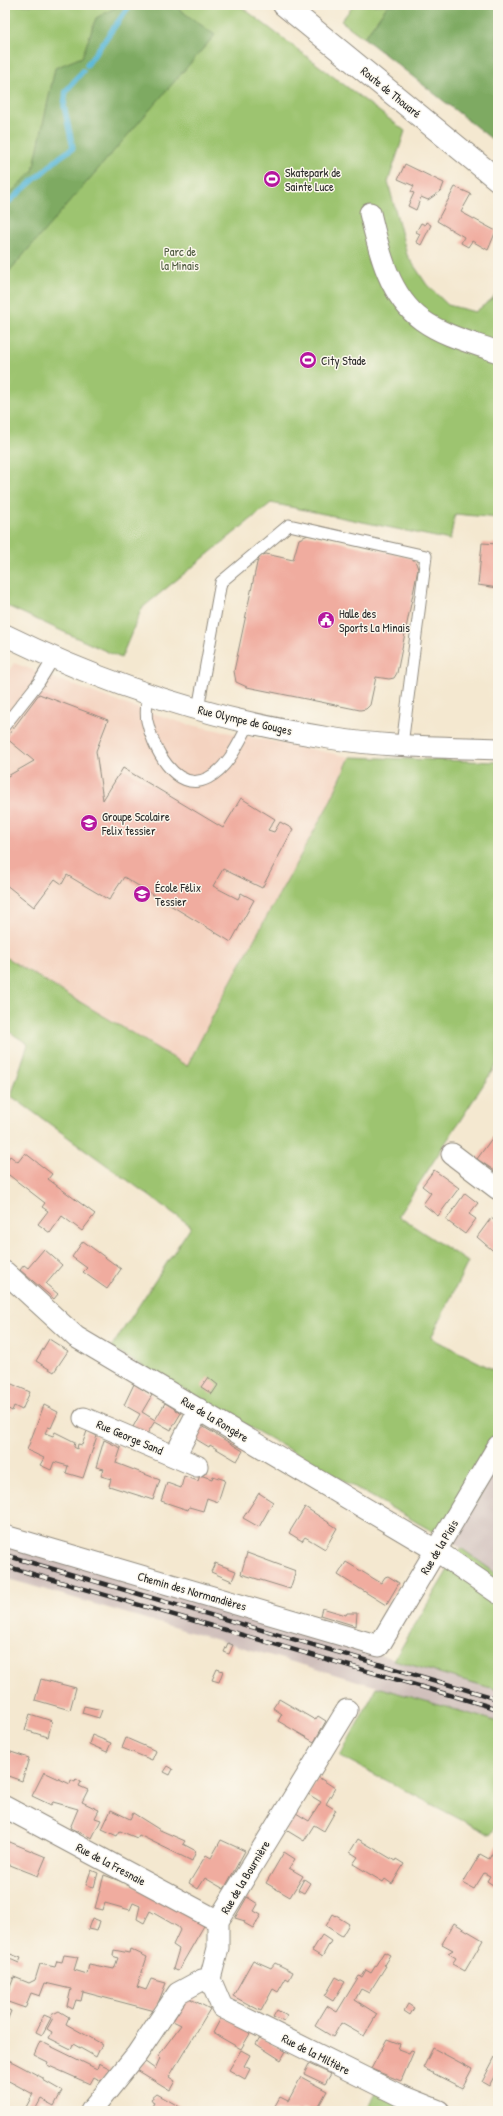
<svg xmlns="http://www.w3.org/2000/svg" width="503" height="2116" font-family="'Patrick Hand',sans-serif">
	<rect width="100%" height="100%" fill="#fbf7ec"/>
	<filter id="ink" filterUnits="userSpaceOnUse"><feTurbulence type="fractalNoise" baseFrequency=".025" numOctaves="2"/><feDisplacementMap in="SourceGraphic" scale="8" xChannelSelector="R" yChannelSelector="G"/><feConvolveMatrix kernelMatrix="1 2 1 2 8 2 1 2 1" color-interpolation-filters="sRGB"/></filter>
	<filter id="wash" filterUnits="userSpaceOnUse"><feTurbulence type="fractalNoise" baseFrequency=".012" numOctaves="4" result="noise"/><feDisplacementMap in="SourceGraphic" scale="16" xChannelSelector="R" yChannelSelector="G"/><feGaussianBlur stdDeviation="0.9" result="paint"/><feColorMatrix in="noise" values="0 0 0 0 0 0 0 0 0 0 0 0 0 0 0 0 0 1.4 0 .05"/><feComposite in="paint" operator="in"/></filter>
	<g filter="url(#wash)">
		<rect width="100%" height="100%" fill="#f4e8d0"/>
		<path fill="#f4d3c0" d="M14,663L121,703L186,724L350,757L330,802L229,985L187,1066L5,957V676Z"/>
		<path fill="#d0c0bc" d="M498,1463V1575L453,1543Z
			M5,1543L498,1690V1722L5,1578Z"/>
		<path fill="#9dc46f" stroke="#64784d" d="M5,5H239L405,131L388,182L407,255L427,285L448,305L475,312L492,299L498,290V518L455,514L450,540L271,503L142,608L121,658L5,605Z
			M354,5H388L364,38L341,21Z
			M350,757L498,762V1062L398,1216L468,1262L431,1338L498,1372V1463L453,1543L111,1348L191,1226L11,1096L28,1044L5,1029V957L187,1066L229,985L330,802Z
			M461,1548L498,1575V1690L394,1660Z
			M377,1687L498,1722V1824L490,1835L340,1756Z
			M379,2087L432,2111H366Z"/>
		<path fill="#7eaa62" stroke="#546a46" d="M120,5H173L215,35L5,276V198L33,171L55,68L82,57L96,18Z
			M388,5H498V144L364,38Z"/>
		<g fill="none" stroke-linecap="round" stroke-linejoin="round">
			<path stroke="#59b7d8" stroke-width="5.5" d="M87,65L130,5
				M5,205L60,157L73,148L64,106L66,91L83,71"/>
		</g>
		<g id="blocks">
			<path fill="#f0ac9f" d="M405,164L444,183L441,191L428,200L421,197L416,210L408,206L414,193L411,192L414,186L398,179Z
				M455,187L471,194L461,212L496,231L488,250L472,241L468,247L461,243L464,237L437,221Z
				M426,222L431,225L421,245L416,242L420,234L416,232L421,223L425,225Z
				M308,535L412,558L416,563L418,569L397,673L394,678L389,679L376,677L370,705L366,709L360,710L247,687L236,682L234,671L257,563L260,556L266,554L293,560L299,539Z
				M482,543L498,544V588L478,585Z
				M39,694L108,720L96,751L103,800L123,768L223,828L241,798L275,819L268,830L274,832L280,822L293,829L262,888L223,869L213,886L238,899L241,893L254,900L231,942L124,877L109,900L67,875L62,884L55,879L34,907L5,884V780L6,777L34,761L6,738Z
				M498,1130V1167L495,1171L477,1159Z
				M25,1153L52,1174L48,1179L95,1214L82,1231L62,1216L50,1233L38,1224L48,1211L42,1207L45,1203L5,1172V1163L10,1156L18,1162Z
				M434,1170L459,1188L438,1216L423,1204L431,1193L422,1186Z
				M465,1193L478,1203L469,1214L476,1219L465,1234L446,1220Z
				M491,1218L498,1223V1255L477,1237Z
				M83,1241L121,1269L107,1289L83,1272L87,1268L72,1257Z
				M44,1249L62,1265L46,1284L58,1294L54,1299L20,1270L24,1265L28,1268Z
				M49,1339L68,1351L54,1372L36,1361Z
				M208,1377L218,1385L212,1394L201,1387Z
				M5,1381L30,1392L22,1410L14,1406L12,1411L5,1407Z
				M134,1384L152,1395L142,1412L155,1420L165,1403L181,1413L171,1430L155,1421L147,1434L133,1427L140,1414L124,1405Z
				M44,1405L58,1412L51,1428L48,1427L45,1433L53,1436L55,1432L75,1442L74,1447L77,1449L78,1444L82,1445L87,1431L97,1436L83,1478L66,1473L68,1466L54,1462L51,1470L40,1465L44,1458L27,1450Z
				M202,1426L243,1451L237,1461L210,1445L209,1447L194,1438Z
				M104,1440L121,1448L116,1463L160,1480L153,1500L109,1486L111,1479L101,1476L104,1469L96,1467Z
				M200,1475L212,1479L213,1476L225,1480L218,1502L207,1498L203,1511L189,1507L188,1510L161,1501L167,1483L181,1488L184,1476L198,1481Z
				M259,1493L273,1502L259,1527L243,1518Z
				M305,1507L337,1528L325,1549L305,1537L302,1541L289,1533Z
				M247,1553L296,1571L290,1589L241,1574Z
				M346,1562L381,1583L385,1577L388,1576L399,1583L386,1605L338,1575Z
				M215,1563L236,1571L232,1581L211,1572Z
				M322,1608L346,1615L347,1613H357L356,1626L320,1615Z
				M228,1643L233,1645L229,1654L224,1652Z
				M217,1669L223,1671L219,1682L212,1680Z
				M41,1679L76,1688L70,1710L35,1700Z
				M279,1699L315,1720L318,1716L326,1721L314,1742L278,1721L282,1714L273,1708Z
				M84,1706L102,1710L99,1718L82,1713Z
				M30,1714L52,1721L48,1737L25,1730Z
				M92,1735L111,1743L107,1752L89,1744Z
				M126,1738L156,1751L152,1760L122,1748Z
				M5,1750L29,1758L22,1781L5,1775Z
				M168,1766L173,1769L170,1775L164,1772Z
				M44,1772L70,1784L71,1780L75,1782L76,1779L81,1782L79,1786L88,1790L82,1802L99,1810L95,1818L101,1820L92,1838L70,1828L78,1809L53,1802L51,1805L32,1796Z
				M318,1777L335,1788L326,1804L336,1810L324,1831L314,1825L304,1841L286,1830L296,1813L309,1821L321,1802L308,1794Z
				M111,1810L130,1819L133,1813L160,1830L185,1841L183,1844L196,1851L192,1861L139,1835L137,1838L120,1831L117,1836L102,1829Z
				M358,1839L395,1861L396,1859L404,1864L392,1884L385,1879L383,1882L353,1864L358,1857L350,1852Z
				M5,1840L46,1857L38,1876L5,1863Z
				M221,1840L245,1851L224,1889L205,1878L198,1889L189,1883L206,1855L211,1858Z
				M498,1843V1883L496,1882L493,1885L487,1881L490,1876L484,1873L474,1889L463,1883L480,1854L489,1859Z
				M284,1852L295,1859L289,1868L303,1876L290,1897L266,1883Z
				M91,1870L98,1873L94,1887L86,1885Z
				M104,1875L144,1890L205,1924L178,1971L173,1969L179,1949L173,1945L180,1930L178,1927L150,1911L144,1923L137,1919L140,1906L133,1903L130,1910L105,1903L103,1910L95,1908Z
				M304,1879L310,1883L304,1893L298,1890Z
				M247,1897L258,1904L254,1911L261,1915L253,1928L244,1923L245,1921L235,1918Z
				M333,1914L349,1924L342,1936L326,1926Z
				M92,1918L100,1921L97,1931L88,1929Z
				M454,1923L483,1940L465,1971L452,1964L456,1958L448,1953L453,1950L442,1944Z
				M322,1935L331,1941L322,1957L312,1951Z
				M130,1949L147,1957L137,1987L146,1990L151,1979L166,1983L155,2011L83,1992L81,2001L76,2000L73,2009L67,2006L71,1989L45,1983L40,1996L31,1993L25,2008L5,2001L14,1977L29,1983L35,1980L40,1964L55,1967L57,1961L62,1962L64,1955L78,1957L74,1970L87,1974L89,1964L114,1969L118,1958L113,1956L114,1950L129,1953Z
				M5,1952L21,1958L19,1963L5,1957Z
				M384,1952L390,1955L384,1965L386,1966L369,1993L361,1989L355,2000L377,2014L364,2036L341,2023L333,2037L315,2026L327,2006L337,2012L359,1976L362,1977L366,1970L371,1973Z
				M253,1960L271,1968L275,1963L293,1972L289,1980L286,1978L278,1992L273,1989L261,2011L233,1996Z
				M336,1977L345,1982L333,2001L325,1996Z
				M187,1997L210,2009L169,2077L175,2081L170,2090L137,2070L144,2061L155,2069L160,2058L158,2056L181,2025L173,2021Z
				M408,2004L414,2008L410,2015L404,2011Z
				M5,2008L11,2011L5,2026Z
				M277,2010L287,2016L284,2022L273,2017Z
				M59,2011L69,2017L66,2024L102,2044L96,2057L73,2044L71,2049L49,2038L52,2032L47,2029L53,2018L51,2015Z
				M44,2015L51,2018L42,2035L36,2032Z
				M222,2016L251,2032L241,2049L213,2033Z
				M260,2037L286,2051L281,2060L256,2044Z
				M387,2039L400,2044L398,2049L409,2053L411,2050L414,2051L401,2081L371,2069Z
				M40,2041L97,2069L99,2063L111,2069L101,2081L94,2077L90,2084L47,2065L48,2062L34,2055Z
				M433,2048L472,2069L462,2088L423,2068Z
				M241,2050L250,2055L244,2066L250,2069L245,2079L229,2070Z
				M495,2057L498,2058V2069L489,2086L482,2082Z
				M7,2059L43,2078V2080L62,2091L54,2106L41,2099L36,2108L40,2111H24L33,2094L5,2079V2062Z
				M309,2064L331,2074L325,2084L304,2074Z
				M301,2077L327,2091L316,2111L301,2108L303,2109L302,2111H272L280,2097L288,2101Z
				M157,2094L180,2107L177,2111H149L154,2103L151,2099Z"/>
		</g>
	</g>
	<g filter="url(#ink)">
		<use href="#blocks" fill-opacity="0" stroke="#908a7e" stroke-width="1"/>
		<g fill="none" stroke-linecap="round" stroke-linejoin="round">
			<g stroke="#908a7e" stroke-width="13">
				<path id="service" d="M148,693C147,702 145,712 147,721C152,745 175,795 208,778C229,767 239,742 250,722
					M198,709L221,582L289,525L426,556L402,745
					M5,725L39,682L53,659"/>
			</g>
			<g stroke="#908a7e" stroke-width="23">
				<path id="minor" d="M370,213C379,251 389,296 422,320C444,336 473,343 498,352
					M5,635C106,685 218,721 329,738C384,747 442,747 498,749
					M452,1154L498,1189
					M5,1272L76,1337L437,1551L498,1593
					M84,1418L197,1466
					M175,1456L199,1409
					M5,1536L379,1646L498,1446
					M5,1807L218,1921
					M210,1979L222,2007L399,2095L439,2111
					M91,2111L137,2054L178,1993L202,1980L210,1979L218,1948V1921L347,1710"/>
			</g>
			<g stroke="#908a7e" stroke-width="24">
				<path id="tertiary" d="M284,5L498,180"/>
			</g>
			<use href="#service" stroke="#fff" stroke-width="11"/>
			<use href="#minor" stroke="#fff" stroke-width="21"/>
			<use href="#tertiary" stroke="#fff" stroke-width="22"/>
			<g stroke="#2b2b2b" stroke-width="4.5">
				<path id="rail" d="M5,1555L498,1699
					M5,1566L498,1709"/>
			</g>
			<use href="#rail" stroke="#fbf7ec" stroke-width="3" stroke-dasharray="9" stroke-linecap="butt"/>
		</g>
	</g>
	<defs>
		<g id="stadium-disc" transform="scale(0.9)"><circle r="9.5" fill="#b5179e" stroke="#fbf7ec"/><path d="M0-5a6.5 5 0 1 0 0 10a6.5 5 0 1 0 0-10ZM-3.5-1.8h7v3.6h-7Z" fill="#fff"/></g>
		<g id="civic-disc" transform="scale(0.9)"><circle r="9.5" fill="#b5179e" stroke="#fbf7ec"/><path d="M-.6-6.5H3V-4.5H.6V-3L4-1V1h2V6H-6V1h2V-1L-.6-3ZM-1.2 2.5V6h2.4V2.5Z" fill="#fff"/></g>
		<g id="school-disc" transform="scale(0.9)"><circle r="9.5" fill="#b5179e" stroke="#fbf7ec"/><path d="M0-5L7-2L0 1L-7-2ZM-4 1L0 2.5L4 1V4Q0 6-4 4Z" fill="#fff"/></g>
	</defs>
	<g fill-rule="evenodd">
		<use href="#stadium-disc" x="272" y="179"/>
		<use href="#stadium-disc" x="308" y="360"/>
		<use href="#civic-disc" x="326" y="620"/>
		<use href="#school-disc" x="89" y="823"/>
		<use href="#school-disc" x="142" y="894"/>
	</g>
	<g text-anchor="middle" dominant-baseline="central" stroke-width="3" stroke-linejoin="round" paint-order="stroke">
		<g font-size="12" fill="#2b2b2b" stroke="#fbf7ec">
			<text transform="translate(391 92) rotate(39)">Route de Thouaré</text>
			<text transform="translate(245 720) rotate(13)">Rue Olympe de Gouges</text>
			<text transform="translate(215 1419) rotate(31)">Rue de la Rongère</text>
			<text transform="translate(130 1437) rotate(23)">Rue George Sand</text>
			<text transform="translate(439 1547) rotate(-59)">Rue de la Piais</text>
			<text transform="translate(192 1591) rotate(16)">Chemin des Normandières</text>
			<text transform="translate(111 1864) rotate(28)">Rue de la Fresnaie</text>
			<text transform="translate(245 1877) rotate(-59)">Rue de la Bournière</text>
			<text transform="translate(316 2054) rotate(27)">Rue de la Miltière</text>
		</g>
		<g font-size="12" fill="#2b2b2b" stroke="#fbf7ec" text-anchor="start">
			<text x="285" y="172">Skatepark de<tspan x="285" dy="14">Sainte Luce</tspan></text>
			<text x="321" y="360">City Stade</text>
			<text x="339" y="613">Halle des<tspan x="339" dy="14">Sports La Minais</tspan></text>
			<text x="102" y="816">Groupe Scolaire<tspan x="102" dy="14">Felix tessier</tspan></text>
			<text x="155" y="887">École Félix<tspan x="155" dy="14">Tessier</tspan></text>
		</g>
		<g font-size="12" fill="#4d593f" stroke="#fbf7ec">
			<text x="180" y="251">Parc de<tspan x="180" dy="14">la Minais</tspan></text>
		</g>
	</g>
	<rect width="503" height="2116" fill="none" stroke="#fbf7ec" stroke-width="20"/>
</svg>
